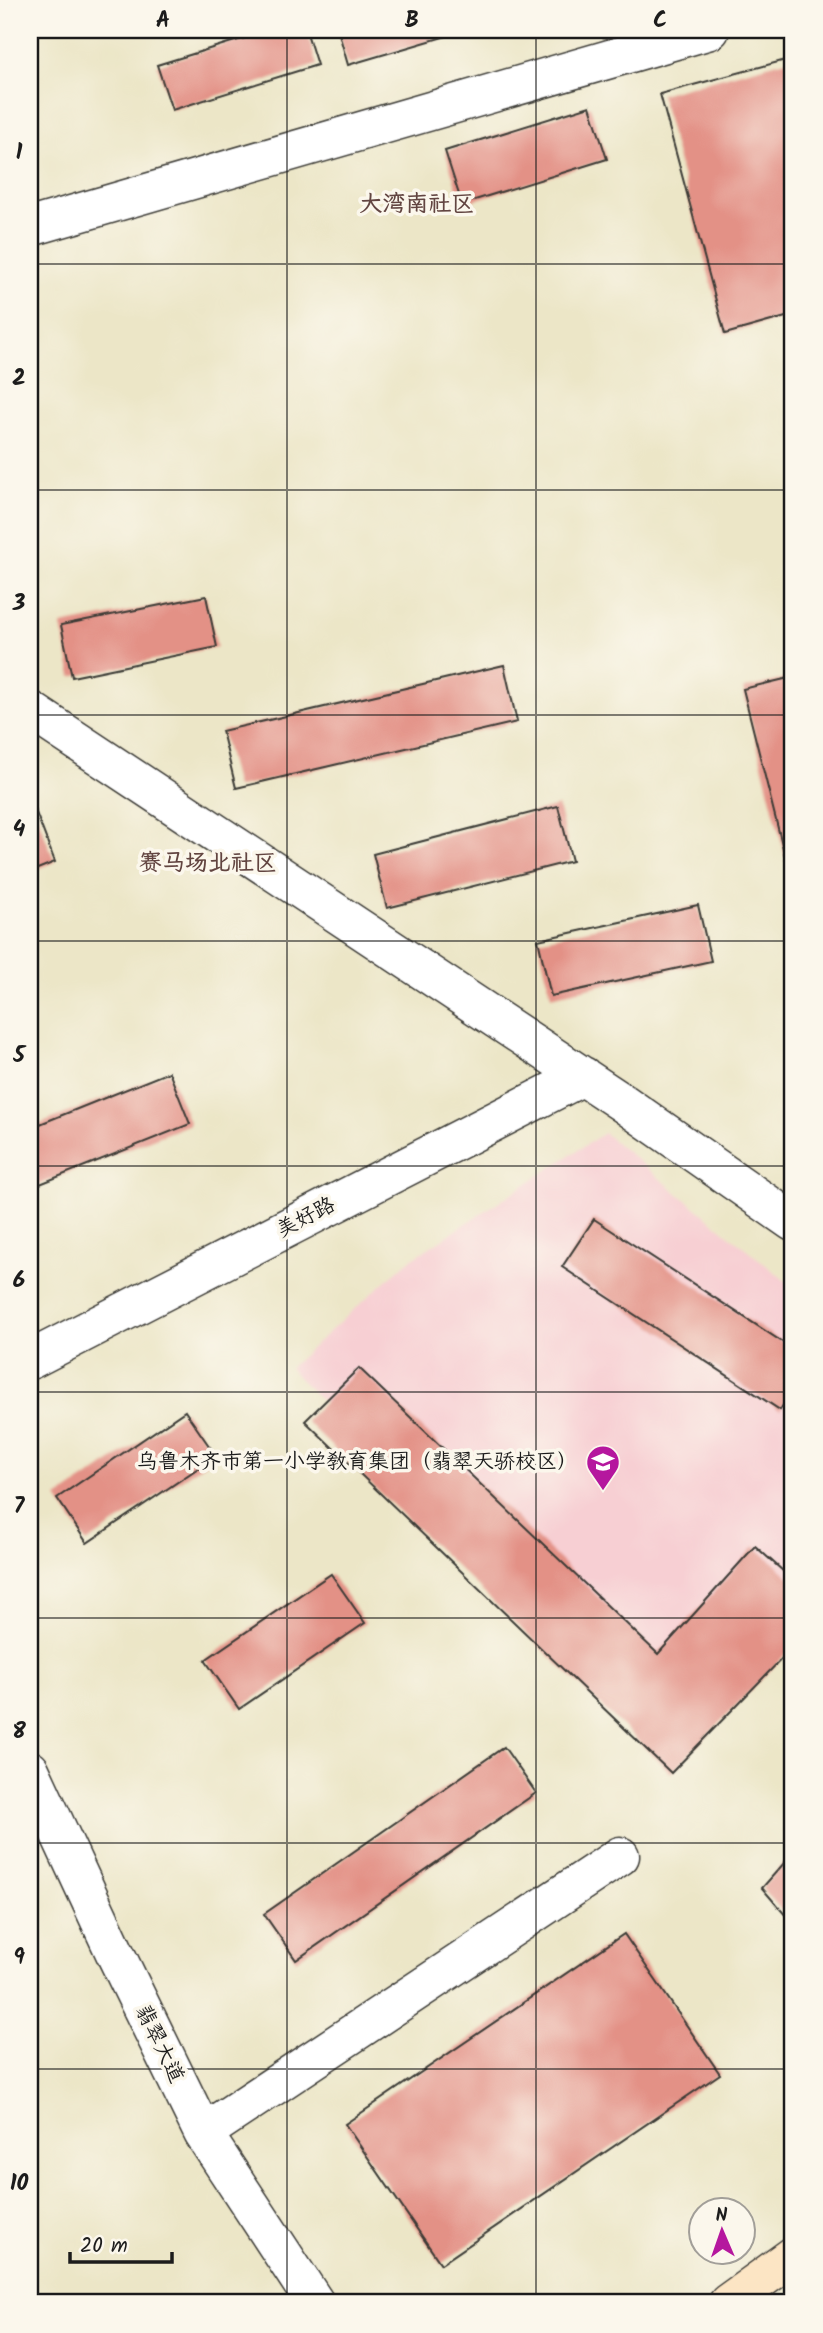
<svg xmlns="http://www.w3.org/2000/svg" width="823" height="2333" font-family="Kalam,'LXGW WenKai TC',sans-serif">
	<rect width="100%" height="100%" fill="#fbf7ec"/>
	<filter id="ink" filterUnits="userSpaceOnUse"><feTurbulence type="fractalNoise" baseFrequency=".0143" numOctaves="2"/><feDisplacementMap in="SourceGraphic" scale="14" xChannelSelector="R" yChannelSelector="G"/><feConvolveMatrix kernelMatrix="1 2 1 2 8 2 1 2 1" color-interpolation-filters="sRGB"/></filter>
	<filter id="wash" filterUnits="userSpaceOnUse"><feTurbulence type="fractalNoise" baseFrequency=".00686" numOctaves="4" result="noise"/><feDisplacementMap in="SourceGraphic" scale="28" xChannelSelector="R" yChannelSelector="G"/><feGaussianBlur stdDeviation="1.57" result="paint"/><feColorMatrix in="noise" values="0 0 0 0 0 0 0 0 0 0 0 0 0 0 0 0 0 1.4 0 .05"/><feComposite in="paint" operator="in"/></filter>
	<g filter="url(#wash)">
		<rect width="100%" height="100%" fill="#ece6c7"/>
		<path fill="#f7cfd3" d="M604,1133L793,1287V1616L671,1752L289,1368L407,1262Z"/>
		<g id="blocks">
			<path fill="#e39186" d="M271,30H306L317,65L172,110L157,65Z
				M338,30H467L348,65Z
				M793,58V315L725,334L660,94Z
				M590,106L607,159L462,204L445,151Z
				M206,596L217,647L72,677L61,625Z
				M504,665L517,722L236,788L222,731Z
				M793,677V884H792L743,689Z
				M30,797L55,862L30,872Z
				M558,806L572,861L387,908L373,854Z
				M698,905L711,961L551,996L538,940Z
				M169,1072L190,1124L30,1188V1128Z
				M594,1219L793,1349V1389L780,1410L562,1267Z
				M359,1368L658,1654L755,1546L793,1580V1647L671,1773L305,1421Z
				M185,1411L216,1456L87,1543L57,1498Z
				M331,1574L365,1623L239,1709L205,1660Z
				M504,1747L536,1793L296,1960L264,1914Z
				M793,1853V1924L762,1888Z
				M624,1934L720,2074L441,2264L345,2124Z"/>
		</g>
	</g>
	<g filter="url(#ink)">
		<use href="#blocks" fill-opacity="0" stroke="#3b3a36" stroke-width="2"/>
		<g fill="none" stroke-linecap="round" stroke-linejoin="round">
			<g stroke="#3b3a36" stroke-width="41">
				<path id="street" d="M30,227L710,30
					M30,710L623,1103L793,1222
					M30,1360L583,1076
					M30,1770L115,1953L203,2133L315,2303
					M203,2133L620,1856"/>
			</g>
			<g stroke="#3b3a36" stroke-width="41">
				<path id="secondary" d="M728,2303L793,2256"/>
			</g>
			<use href="#street" stroke="#fff" stroke-width="38"/>
			<use href="#secondary" stroke="#fce5c4" stroke-width="38"/>
		</g>
	</g>
	<path fill="none" stroke="#1c1c1c" stroke-width="2" stroke-opacity="0.55" d="M287,30V2303M536,30V2303M30,264H793M30,490H793M30,715H793M30,941H793M30,1166H793M30,1392H793M30,1618H793M30,1843H793M30,2069H793"/>
	<defs>
		<g id="school-pin" transform="scale(1.75)"><path d="M0 17L-7.5 6A9.5 9.5 0 1 1 7.5 6Z" fill="#b5179e" stroke="#fbf7ec"/><path d="M0-5L7-2L0 1L-7-2ZM-4 1L0 2.5L4 1V4Q0 6-4 4Z" fill="#fff"/></g>
	</defs>
	<g fill-rule="evenodd">
		<use href="#school-pin" x="603" y="1462"/>
	</g>
	<g text-anchor="middle" dominant-baseline="central" stroke-width="7" stroke-linejoin="round" paint-order="stroke">
		<g font-size="21" fill="#1c1c1c" stroke="#fbf7ec">
			<text transform="translate(306 1218) rotate(-27)">美好路</text>
			<text transform="translate(159 2044) rotate(64)">翡翠大道</text>
		</g>
		<g font-size="21" fill="#1c1c1c" stroke="#fbf7ec" text-anchor="end">
			<text x="578" y="1462">乌鲁木齐市第一小学教育集团（翡翠天骄校区）</text>
		</g>
		<g font-size="23" font-weight="bold" fill="#624541" stroke="#fbf7ec">
			<text x="417" y="205">大湾南社区</text>
			<text x="208" y="864">赛马场北社区</text>
		</g>
	</g>
	<rect width="823" height="2333" fill="none" stroke="#fbf7ec" stroke-width="77"/>
	<g transform="translate(722 2231) rotate(358)"><circle r="33" fill="#fbf7ec" stroke="#a29f99" stroke-width="2"/>
	<path d="M0-5L12 26L0 18L-12 26Z" fill="#b5179e"/>
	<text y="-10" font-size="19" font-weight="bold" text-anchor="middle" fill="#1c1c1c">N</text>
	</g>
	<path d="M70 2252v10h102v-10" fill="none" stroke="#1c1c1c" stroke-width="3.5"/>
	<text x="80" y="2252" font-size="21" fill="#1c1c1c" stroke="#fbf7ec" stroke-width="5" paint-order="stroke">20 m</text>
	<rect x="38" y="38" width="746" height="2256" fill="none" stroke="#1c1c1c" stroke-width="2.5"/>
	<g font-size="23" text-anchor="middle" font-weight="bold" fill="#1c1c1c">
		<text x="163" y="27">A</text>
		<text x="412" y="27">B</text>
		<text x="660" y="27">C</text>
		<text x="19" y="159">1</text>
		<text x="19" y="385">2</text>
		<text x="19" y="610">3</text>
		<text x="19" y="836">4</text>
		<text x="19" y="1062">5</text>
		<text x="19" y="1287">6</text>
		<text x="19" y="1513">7</text>
		<text x="19" y="1738">8</text>
		<text x="19" y="1964">9</text>
		<text x="19" y="2190">10</text>
	</g>
</svg>
